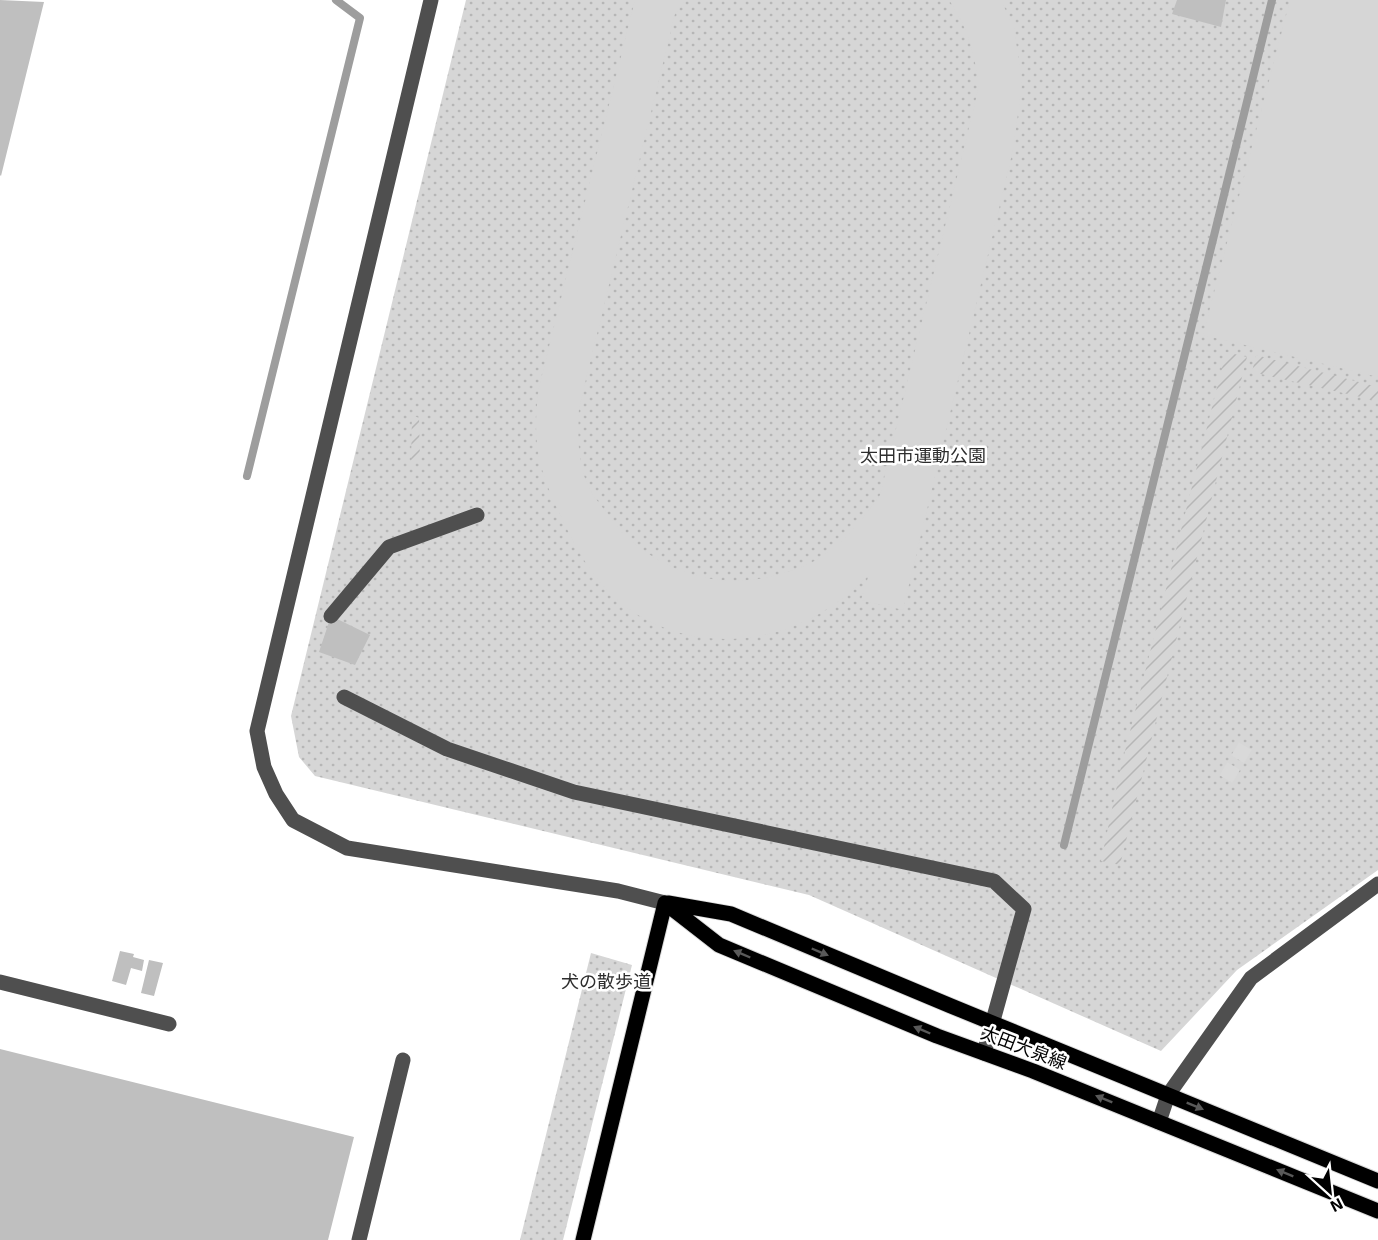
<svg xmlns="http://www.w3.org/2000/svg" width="1378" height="1240" font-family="'Exo 2','Noto Sans JP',sans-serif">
	<defs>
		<pattern id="park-dots" width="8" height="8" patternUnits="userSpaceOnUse" patternTransform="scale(1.5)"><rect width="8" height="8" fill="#d6d6d6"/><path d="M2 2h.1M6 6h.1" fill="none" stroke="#b6b6b6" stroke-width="1.8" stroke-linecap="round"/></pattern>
		<pattern id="garden-furrows" width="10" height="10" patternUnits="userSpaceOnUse" patternTransform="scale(1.5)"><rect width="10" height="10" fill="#d6d6d6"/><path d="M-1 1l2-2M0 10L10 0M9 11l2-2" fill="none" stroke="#b6b6b6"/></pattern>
	</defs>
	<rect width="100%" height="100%" fill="#fff"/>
	<path fill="url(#park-dots)" d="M466,0H1378V870L1237,970L1161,1051L809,895L315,776L299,757L291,716Z
		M591,953L632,965L563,1240H520Z"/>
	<path fill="url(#garden-furrows)" d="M1226,352L1247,357L1120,865L1101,861L1120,771Z
		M1256,355L1378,387V401L1252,372Z
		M412,415L419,418L420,462L411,463Z"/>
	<path fill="#d6d6d6" d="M635,0H686L675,14L579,408C578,432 577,458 586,481C591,494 602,507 611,518C617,525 622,534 629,539C681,584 742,592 804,566C838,552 860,523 880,495L979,86C974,52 969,30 949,0H1001L1014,28L1022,83L1013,150L903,610L861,600L869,574C856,587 843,599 827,609C763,651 673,650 615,598C592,577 577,550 564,523C539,471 531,446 539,387Z
		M1290,0H1378V377L1203,335Z"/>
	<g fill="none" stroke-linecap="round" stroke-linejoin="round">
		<path stroke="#9d9d9d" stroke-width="8" d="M247,476L360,18L336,0
			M1064,845L1272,0"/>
	</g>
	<path fill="#bfbfbf" d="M0,0L44,2L1,176L0,175Z
		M1177,0H1226L1221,27L1172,14Z
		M331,616L370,635L355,665L319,652Z
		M120,951L134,954L133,957L144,960L142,971L131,968L126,985L112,981Z
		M149,960L163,963L154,996L141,993Z
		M0,1049L354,1137L328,1240H0Z"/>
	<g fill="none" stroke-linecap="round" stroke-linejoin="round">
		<path stroke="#d9d9d9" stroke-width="15" stroke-dasharray="15 8" stroke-linecap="butt" d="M1226,779L1246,745"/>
		<g stroke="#dbdbdb" stroke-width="17">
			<path id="major" d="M665,903L719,945L937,1036L1033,1071L1378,1211
				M668,903L731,914L951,1006L1378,1181
				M583,1240L665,903"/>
		</g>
		<path stroke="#4f4f4f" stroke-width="15" d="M431,0L257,731L264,767L276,794L293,820L347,848L618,891L665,903
			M331,616L389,547L477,515
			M344,697L447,749L574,792L994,881L1024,909L984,1053
			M0,982L169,1024
			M1159,1122L1168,1095L1251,978L1378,884
			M359,1240L403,1060"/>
		<use href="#major" stroke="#000" stroke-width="15"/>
	</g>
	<defs><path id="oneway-solid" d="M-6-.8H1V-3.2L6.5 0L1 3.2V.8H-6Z" transform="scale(1.5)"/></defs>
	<g fill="#595959">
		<use href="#oneway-solid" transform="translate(820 952) rotate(23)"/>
		<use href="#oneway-solid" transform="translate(742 954) rotate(-157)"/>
		<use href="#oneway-solid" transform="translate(922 1030) rotate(-157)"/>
		<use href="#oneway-solid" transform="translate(1104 1099) rotate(-158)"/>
		<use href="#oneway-solid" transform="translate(1195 1106) rotate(22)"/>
		<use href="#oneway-solid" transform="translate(1285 1173) rotate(-158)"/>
	</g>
	<g text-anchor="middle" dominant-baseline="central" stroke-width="5" stroke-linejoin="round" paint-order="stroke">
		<g font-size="18" fill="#2d2d2d" stroke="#fff">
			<text x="923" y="455">太田市運動公園</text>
			<text x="606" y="981">犬の散歩道</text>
		</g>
		<g font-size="18" fill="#000" stroke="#fff">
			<text transform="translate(1024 1047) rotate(21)">太田大泉線</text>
		</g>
	</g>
	<g transform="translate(1330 1192) rotate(153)" stroke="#ffffff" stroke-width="4.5" paint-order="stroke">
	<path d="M0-4.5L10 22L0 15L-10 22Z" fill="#000000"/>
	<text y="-9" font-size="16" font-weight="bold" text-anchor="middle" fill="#000000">N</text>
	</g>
</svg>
